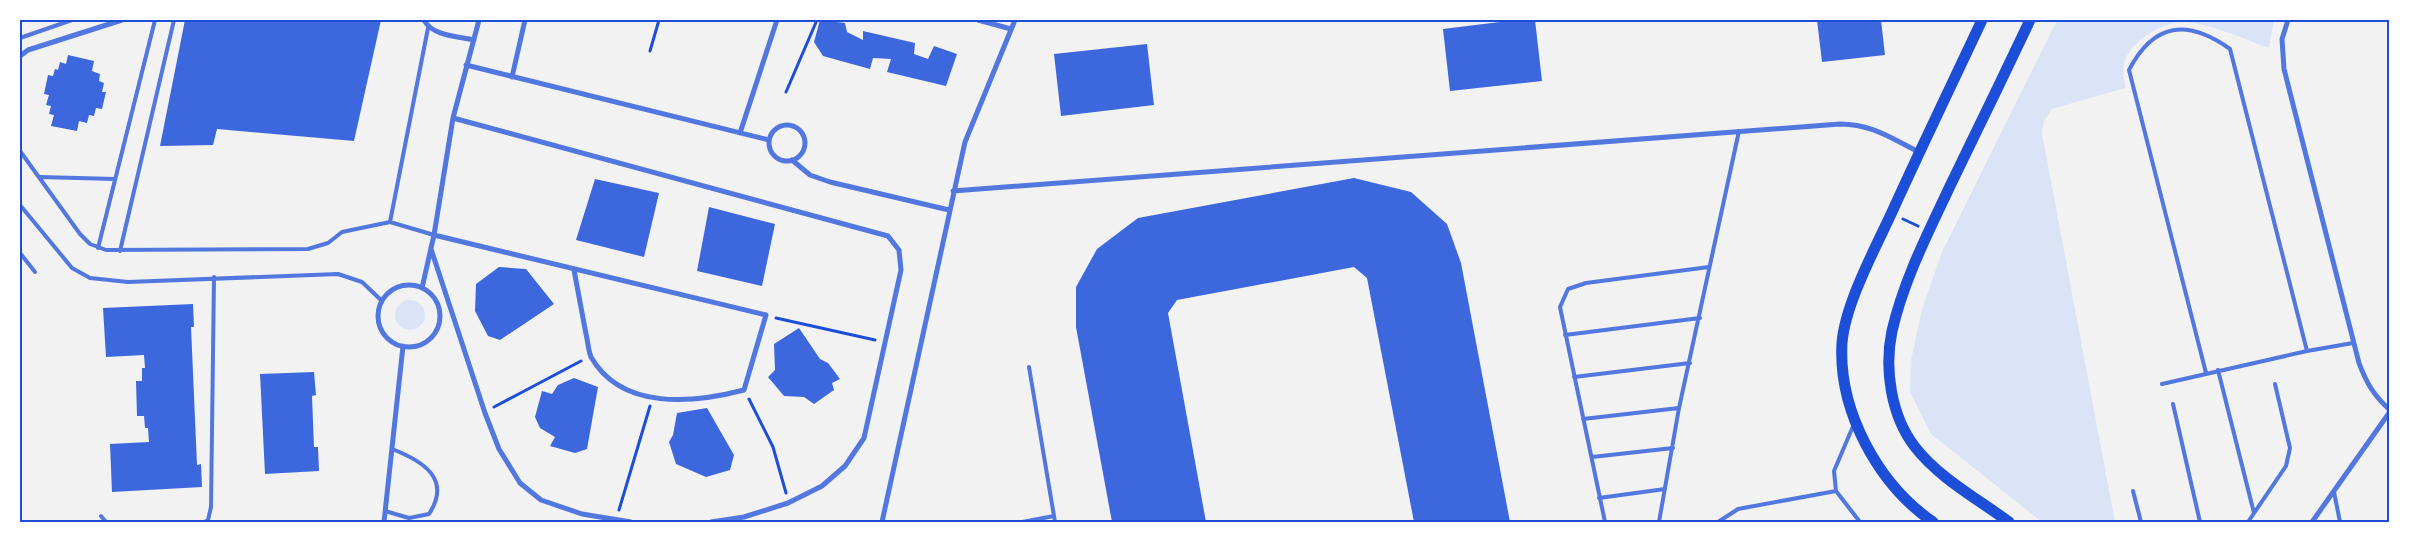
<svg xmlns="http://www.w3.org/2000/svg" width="2409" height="542" font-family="'Playfair Display',serif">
	<rect width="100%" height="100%" fill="#f2f2f2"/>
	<path fill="#dbe4f7" d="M2057,20H2274L2269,48C2242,38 2215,26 2187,22C2166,19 2128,42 2124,64C2122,71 2125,81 2125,88L2052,109L2044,121L2042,133L2115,522H2042L1931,434L1910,392L1911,360L1922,309L1942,252Z
		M395 315a15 15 0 1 1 30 0a15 15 0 1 1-30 0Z"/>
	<path fill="#3d67dc" d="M185,20H381L354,141L217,129L213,145L160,146Z
		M820,20L845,23L847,32L863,40V31L915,43L914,54L928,59L934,46L957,54L946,86L887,72L891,59L873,58L870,69L823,56L814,42Z
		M1516,20H1535L1542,81L1450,91L1443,29Z
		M1817,20H1881L1885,55L1822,62Z
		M1147,44L1154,105L1061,116L1054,54Z
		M68,55L94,61L92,71L100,74L99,81L104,83L102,92H106L102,109L96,108L94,116L89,115L87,123L79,121L77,131L51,126L54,115L49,114L51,106L46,105L49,95L44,94L48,75L53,76L55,69L58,70L60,62L66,64Z
		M1354,178L1411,192L1447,224L1461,263L1510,522H1414L1367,278L1354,267L1177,300L1168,313L1206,522H1112L1076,327V287L1097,249L1138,218Z
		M595,179L659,193L644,257L576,240Z
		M709,207L775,224L762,286L697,271Z
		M499,267L526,269L554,304L500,340L488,336L475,311L476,284Z
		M193,304L194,327H191L197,465L201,464L202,487L112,492L110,444L149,442L148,428H145L144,416H137L136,381H142V368H145L144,355L106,357L103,308Z
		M799,328L820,359L828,363L840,379L832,383L834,390L814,404L804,397L784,396L768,377L775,370L774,344Z
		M314,372L316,395L312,396L314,447H318L319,471L265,474L260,374Z
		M574,378L598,387L587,449L575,453L550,446L555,437L540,428L535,417L542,391L552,394L558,385Z
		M707,408L734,455L730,470L706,477L676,464L669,442L673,435L677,413Z"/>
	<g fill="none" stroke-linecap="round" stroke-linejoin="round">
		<path stroke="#1d4ed8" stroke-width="3" d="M650,51L659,20
			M786,92L817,20
			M1903,219L1918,226
			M776,318L875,340
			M749,399L773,447L786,493
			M494,407L581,361
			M619,510L650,406"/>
		<path stroke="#5277de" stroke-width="4" d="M428,28L390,222L434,235
			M20,38L72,20
			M20,151L80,234L90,244L106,250L308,249L328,243L342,232L390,222
			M40,177L115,179
			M20,205L72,268L90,278L128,282L338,274L362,282L382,301
			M98,248L155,20
			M120,251L174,20
			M20,253L35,272
			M1565,335L1700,318
			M1029,367L1055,522
			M2218,370L2254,513
			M2206,373L2129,70C2154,22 2188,19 2230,49L2307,351
			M1574,377L1690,363
			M2162,384L2307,351L2353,343
			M2173,404L2200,522
			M1583,419L1679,408
			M1854,424L1834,471L1836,491L1860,522
			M1592,457L1673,448
			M2133,491L2141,522
			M2334,492L2340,522
			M1599,498L1665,489
			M385,511L409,518L429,514C452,479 423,461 392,449
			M101,516L106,522
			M205,522L208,520L211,507L214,277
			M1022,522L1054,516
			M1605,522L1560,307L1568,289L1586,283L1709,267
			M1659,522L1679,408L1739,131
			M1718,522L1738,509L1836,491
			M2248,522L2286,466L2290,448L2275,384"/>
		<path stroke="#5277de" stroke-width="5" d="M424,20C432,36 457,36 474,40
			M978,20L1011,29
			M2288,20L2282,39L2284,69L2359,363C2366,382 2374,396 2389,409
			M20,56L28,50L122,20
			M466,65L769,140
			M512,77L525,20
			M453,118L888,236L899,250L901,270L864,438L845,466L822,486L788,503L744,517L711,522
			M769 143a18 18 0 1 1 36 0a18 18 0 1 1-36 0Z
			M740,133L777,20
			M792,160L810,175L830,182L949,210
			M953,191L1840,124C1871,124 1891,138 1919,152
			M434,235L766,315L744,390C694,403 622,411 591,357C588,350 588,341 586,334C582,313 578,291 574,270
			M431,249L485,413L499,449L520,483L541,500L582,514L631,522
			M378 316a31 31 0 1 1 62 0a31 31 0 1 1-62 0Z
			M422,288L434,235L453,118L479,20
			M384,522L403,346
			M882,522L965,142L1015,20
			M2312,522L2389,413"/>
		<path stroke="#1d4ed8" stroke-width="11" d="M1933,522C1878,484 1838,411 1842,343C1845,304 1875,249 1892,212C1921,148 1952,84 1982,20
			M2009,522C1978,499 1939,478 1915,447C1891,416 1884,369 1892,331C1904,279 1929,231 1951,184C1978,129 2004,75 2030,20"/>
	</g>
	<rect width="2409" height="542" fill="none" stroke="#ffffff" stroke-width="42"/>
	<rect x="21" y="21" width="2367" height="500" fill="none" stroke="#1d4ed8" stroke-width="2"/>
</svg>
